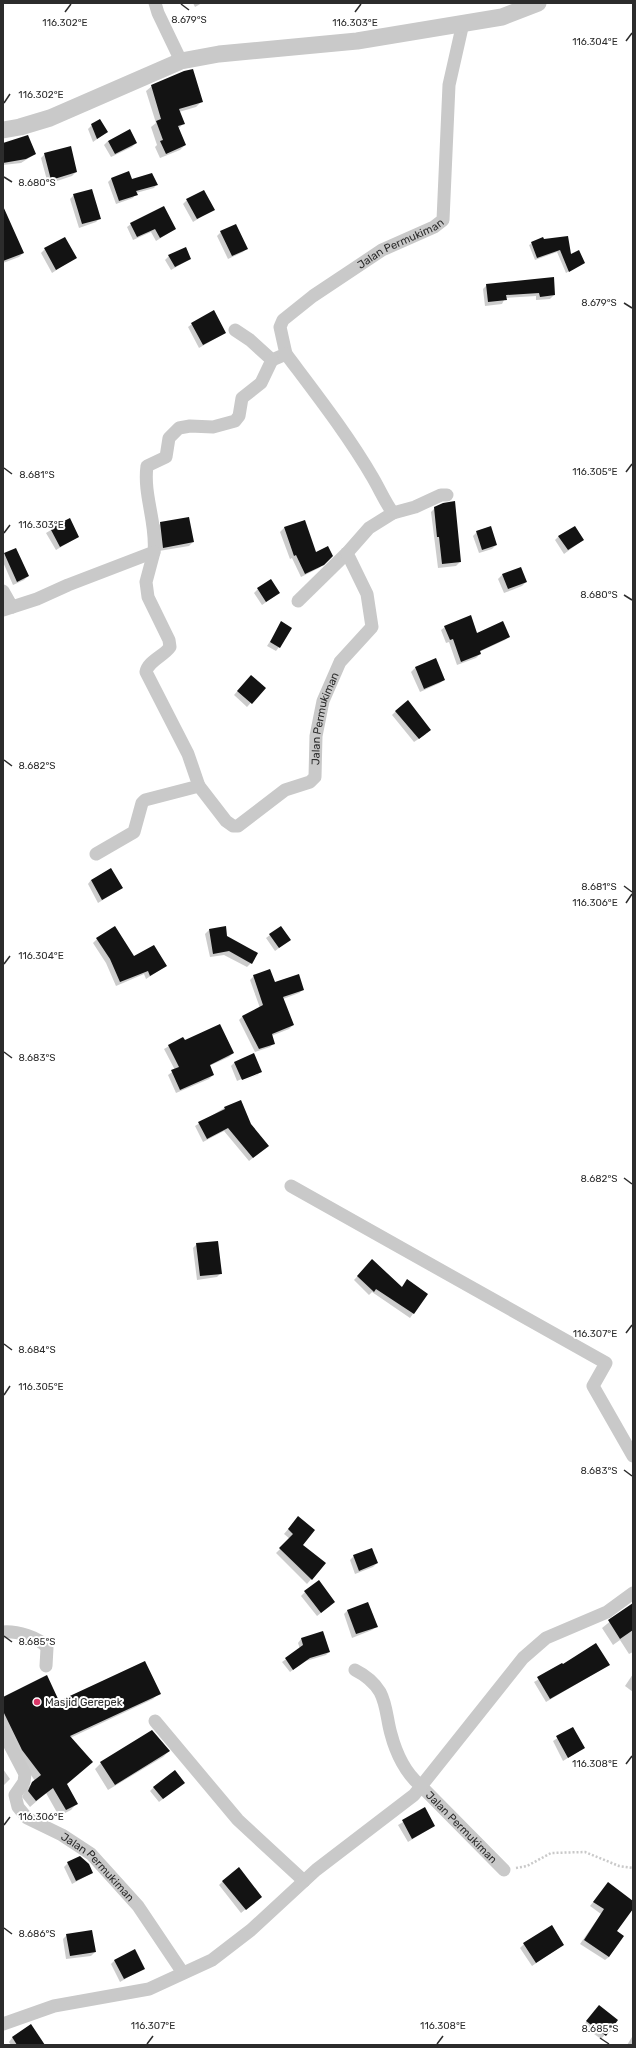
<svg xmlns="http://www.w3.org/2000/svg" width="636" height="2048" font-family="Rubik,sans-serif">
	<rect width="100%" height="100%" fill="#fff"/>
	<path fill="#0003" d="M193,3H202L195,7Z
		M152,86L201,102L196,107L179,112L183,124L178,129L185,145L180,150L160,158L155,147L157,145L151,127L156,123L146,91Z
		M92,125L107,132L93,142L88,129Z
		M108,141L136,143L132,147L111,157L104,145Z
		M3,144L35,154L21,163L3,165Z
		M45,154L76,172L72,176L48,184L41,158Z
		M111,179L131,181L157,184L154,188L136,193L133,198L116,204L108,182Z
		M74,195L100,218L96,222L79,228L70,199Z
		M187,200L214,209L193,222L183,204Z
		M3,210L23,253L19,257L3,263Z
		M131,224L175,229L156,241L151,232L133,240L127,227Z
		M221,232L247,248L243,252L228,259L217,236Z
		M542,238L570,255L583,263L566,273L557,252L535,260L529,245Z
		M45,249L75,258L52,273L41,253Z
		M169,256L190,259L171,270L165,260Z
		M487,285L554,295L550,299L536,300V296L505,298L502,304L485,306L483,289Z
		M192,324L225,333L199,348L188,327Z
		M435,508L460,562L456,566L438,568L431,512Z
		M69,519L78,537L56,550L46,533Z
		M304,521L316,554L332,556L319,568L301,577L292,558L290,559L280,532L284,528Z
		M161,523L193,542L189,546L159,551L157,527Z
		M477,532L496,545L492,549L479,553L473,536Z
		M559,536L583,540L564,554L555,540Z
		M5,554L28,576L24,580L13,585L3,562V556Z
		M502,575L526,582L522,586L504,593L498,579Z
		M258,589L275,596L262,605L254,593Z
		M282,623L279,647L276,651L267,646Z
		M445,627L477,634L509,637L505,640L479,652L480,654L476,658L457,665L449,642L446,643L441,630Z
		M435,659L444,680L440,683L420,692L411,672L415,668Z
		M247,680L264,688L247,707L234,695Z
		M396,711L426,734L414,742L392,715Z
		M91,880L122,888L98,903L88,884Z
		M209,930L226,937L251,963L247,967L224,955L210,957L205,934Z
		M270,935L290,940L275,951L266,938Z
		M97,939L134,957L166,966L146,979L144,974L116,986L106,963L93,943Z
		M254,976L274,984L303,990L299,993L283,999L293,1025L289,1029L271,1036L274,1043L270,1047L255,1052L239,1020L243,1016L260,1008L250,980Z
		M183,1038L184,1042L233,1053L229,1057L209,1066L213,1075L209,1079L176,1093L168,1075L175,1070L164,1049Z
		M235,1062L261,1071L257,1075L238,1083L258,1075V1072L237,1081L231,1066Z
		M241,1101L250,1124L264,1149L249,1161L224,1131L203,1142L195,1126L224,1108Z
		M197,1244L221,1273L217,1277L197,1280L193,1248Z
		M372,1261L401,1288L407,1281L427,1294L410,1318L372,1292L369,1295L354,1280Z
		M295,1521L302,1545L325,1563L307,1584L276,1553L290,1539L284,1534Z
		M354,1556L377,1563L373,1567L355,1574L350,1560Z
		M305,1592L330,1606L317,1616L301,1596Z
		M633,1603V1652L629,1654L620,1640L613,1645L602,1628Z
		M348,1610L376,1627L372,1630L352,1638L344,1614Z
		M323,1633L329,1652L326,1655L306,1661L290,1672L282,1662L300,1649L298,1643L301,1639Z
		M609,1665L546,1702L534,1682L562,1666Z
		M633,1674V1692L625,1686Z
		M159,1693L153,1699L70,1738L66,1785L77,1803L71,1810L59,1816L46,1793L30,1807L22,1797L26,1789L35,1781L3,1733V1698L59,1702Z
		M573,1728L584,1748L563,1761L553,1741Z
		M169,1751L163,1757L108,1790L95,1769L101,1763Z
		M3,1769L10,1779L3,1786Z
		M180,1786L159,1802L150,1791L154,1787Z
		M425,1809L434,1826L408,1842L398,1825Z
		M68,1863L92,1873L72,1884L64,1867Z
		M223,1881L257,1900L241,1913L219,1885Z
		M608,1883L633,1902V1907L616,1932L609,1957L605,1960L580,1944L601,1914L590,1906Z
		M67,1935L95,1952L91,1956L66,1959L63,1939Z
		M524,1944L563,1945L532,1966L520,1948Z
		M115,1960L144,1968L120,1982L111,1964Z
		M595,2010L617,2021L601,2039L583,2026Z
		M30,2026L40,2045H11L9,2042L12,2038Z
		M633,2036V2045H627L632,2037Z"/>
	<path fill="#131313" d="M193,69L203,102L179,109L185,124L178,126L186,145L166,154L160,141L163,140L156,121L161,119L151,85L184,71Z
		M100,119L108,132L97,139L91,124Z
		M130,129L137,143L115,154L108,141Z
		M28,135L36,154L26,159L3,163V143Z
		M71,146L77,172L51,180L44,153Z
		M129,171L132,179L152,173L158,185L136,191L138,195L119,201L111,178Z
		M92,189L101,219L82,224L73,194Z
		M204,190L215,210L197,219L186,199Z
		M3,206L24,253L3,261Z
		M164,206L176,229L160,238L155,229L137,237L130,223Z
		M236,224L248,249L232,256L220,231Z
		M568,236L571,254L579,250L585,263L569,272L560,250L537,258L531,242L543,237L544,239Z
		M65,237L77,258L56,270L44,248Z
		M186,247L191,259L175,267L168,255Z
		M554,277L555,295L540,297L539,293L506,295L507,300L488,302L486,284Z
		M214,310L226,333L203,345L191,323Z
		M455,501L461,562L442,564L439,537H437L434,507L443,503Z
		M189,517L194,542L163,548L160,522Z
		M70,518L79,537L60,547L50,528Z
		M305,520L316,552L328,546L333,556L324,565L305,574L296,555L294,556L284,527Z
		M491,526L497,545L482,550L476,531Z
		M575,526L584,540L568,550L558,536Z
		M16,548L29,576L17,582L4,553Z
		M521,567L527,582L508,589L502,574Z
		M271,579L280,593L266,602L257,588Z
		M471,615L477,633L503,621L510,637L480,651L481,654L461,662L453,639L450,640L444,626Z
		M281,621L292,628L280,648L270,642Z
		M436,658L445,680L424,689L415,667Z
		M251,675L266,688L252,704L237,691Z
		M408,700L431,730L419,739L395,711Z
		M111,868L123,888L102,900L91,880Z
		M115,926L134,956L154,945L167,966L150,976L148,971L120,982L110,959L96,938Z
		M226,926L227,936L258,953L252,964L229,951L213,954L209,929Z
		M281,926L291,940L279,948L269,934Z
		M270,969L275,982L299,974L304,990L283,997L294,1025L272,1034L275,1044L259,1049L242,1016L263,1005L253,975Z
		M220,1024L234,1053L210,1065L214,1075L180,1090L171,1070L179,1067L168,1045L183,1037L185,1040Z
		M254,1053L262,1072L242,1080L234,1062Z
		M241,1100L251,1124L269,1146L253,1158L228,1128L207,1139L198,1122L225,1109L224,1107Z
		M218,1241L222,1274L200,1276L196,1243Z
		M372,1259L402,1287L407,1279L428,1294L414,1314L376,1289L374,1292L357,1276Z
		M298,1516L315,1530L303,1545L326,1563L312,1580L279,1548L293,1534L288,1529Z
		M372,1548L378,1563L359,1571L353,1555Z
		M319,1580L335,1602L321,1613L304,1591Z
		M368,1602L378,1627L356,1634L347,1610Z
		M633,1603V1630L620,1639L608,1620Z
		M323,1631L330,1652L310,1658L293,1670L285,1658L303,1645L301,1638Z
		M596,1643L610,1665L550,1699L537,1677L562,1663L563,1664Z
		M145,1661L161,1694L70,1736L93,1762L67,1784L78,1804L66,1810L53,1788L36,1801L28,1791L32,1782L41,1775L22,1750L3,1711V1697L47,1675L59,1701Z
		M573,1727L585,1748L568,1758L556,1736Z
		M152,1730L170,1751L115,1785L100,1762Z
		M175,1770L185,1783L163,1799L153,1787Z
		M425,1807L435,1826L412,1839L402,1820Z
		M80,1856L89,1864L93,1873L76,1881L67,1862Z
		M239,1867L262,1897L246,1910L222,1881Z
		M608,1882L633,1901V1909L617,1931L624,1936L609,1957L584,1940L604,1909L593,1902Z
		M552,1925L564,1945L536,1963L523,1943Z
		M92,1930L96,1952L70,1956L66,1934Z
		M135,1949L145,1969L124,1979L114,1960Z
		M599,2005L618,2020L606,2036L586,2021Z
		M31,2024L45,2045H17L12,2037Z"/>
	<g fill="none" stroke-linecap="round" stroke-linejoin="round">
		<path stroke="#c9c9c9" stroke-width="2.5" stroke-dasharray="2 2" stroke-linecap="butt" d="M516,1868L527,1866L551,1853L585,1852L619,1866L633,1868"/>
		<g stroke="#c9c9c9" stroke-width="13">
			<path d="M155,3L158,13L181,61"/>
			<path id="s1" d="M235,330L250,340L272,360L286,354L280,327L283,320L313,296L382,250L434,227L443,220L449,85L463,23"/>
			<path d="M286,354C316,394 348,435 373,478C380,490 385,502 393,513"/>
			<path d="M3,591L12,607"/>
			<path d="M298,601L347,553"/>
			<path d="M3,610L37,599L68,585L154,552C157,523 143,495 147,466L166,457L169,438L179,428L190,426L213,427L235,421L239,416L242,398L261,383L272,360"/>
			<path id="s2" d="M199,786L226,821L233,826H238L285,790L310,782L315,777L316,736L323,701L340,662L372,627L367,594L347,553L369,528L393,513L415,507L441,495H447"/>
			<path d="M96,854L134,832L142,803L145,800L199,786L188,754L146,672C148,661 164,656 170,647L169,640L148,597L146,582L154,552"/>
			<path d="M291,1186L606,1363L593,1386L633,1456"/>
			<path d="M3,1632C16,1631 40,1637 47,1648L46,1666"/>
			<path id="s3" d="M355,1670C365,1675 374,1682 380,1692C387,1705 387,1721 391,1734C396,1753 406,1774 421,1786L504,1870"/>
			<path d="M155,1721L238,1820L304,1881"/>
			<path id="s4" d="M3,1732L25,1774L24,1782L15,1795L18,1807L27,1818L62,1835L91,1854L138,1906L183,1973"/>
			<path d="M3,2024L54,2006L149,1989L212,1960L251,1930L316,1870L414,1795L523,1658L546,1638L607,1612L633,1593"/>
		</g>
		<path stroke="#c9c9c9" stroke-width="17" d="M3,130L20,127L50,118L181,61L219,54L357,41L502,17L538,3"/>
	</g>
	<path fill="none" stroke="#2c2c2c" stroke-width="1.5" d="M181,4L189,10M65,12L71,4M355,12L361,4M626,41L632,33M4,103L10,94M4,177L12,182M624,303L632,308M4,468L12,474M626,472L632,464M4,533L10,525M624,595L632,600M4,760L12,766M624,886L632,892M626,903L632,894M4,964L10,956M4,1052L12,1058M624,1178L632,1184M626,1333L632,1325M4,1344L12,1350M4,1395L10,1386M624,1470L632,1476M4,1636L12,1642M626,1764L632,1756M4,1825L10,1817M4,1928L12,1934M600,2038L609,2044M147,2044L153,2036M437,2044L443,2036"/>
	<circle fill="#da3869" stroke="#fff" stroke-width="1.5" cx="37" cy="1702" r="4"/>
	<g text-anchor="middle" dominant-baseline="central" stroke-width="4" stroke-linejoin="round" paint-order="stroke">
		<g font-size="11" fill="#2c2c2c" stroke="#fff">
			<text stroke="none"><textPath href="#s1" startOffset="239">Jalan Permukiman</textPath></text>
			<text stroke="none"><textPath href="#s2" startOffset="210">Jalan Permukiman</textPath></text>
			<text stroke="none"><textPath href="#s3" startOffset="196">Jalan Permukiman</textPath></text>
			<text stroke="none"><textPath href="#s4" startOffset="185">Jalan Permukiman</textPath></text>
		</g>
		<g font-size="11" fill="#2c2c2c" stroke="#fff" text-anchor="start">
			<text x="45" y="1702">Masjid Gerepek</text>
		</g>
	</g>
	<g font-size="10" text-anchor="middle" fill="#2c2c2c" stroke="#fff" stroke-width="4" stroke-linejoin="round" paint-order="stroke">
		<text x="189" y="23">8.679°S</text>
		<text x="65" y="26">116.302°E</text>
		<text x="355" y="26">116.303°E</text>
		<text x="595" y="45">116.304°E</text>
		<text x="41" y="98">116.302°E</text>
		<text x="37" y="186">8.680°S</text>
		<text x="599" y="306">8.679°S</text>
		<text x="595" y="475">116.305°E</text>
		<text x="37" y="478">8.681°S</text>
		<text x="41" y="528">116.303°E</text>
		<text x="599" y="598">8.680°S</text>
		<text x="37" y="769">8.682°S</text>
		<text x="599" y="890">8.681°S</text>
		<text x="595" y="906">116.306°E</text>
		<text x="41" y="959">116.304°E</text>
		<text x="37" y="1061">8.683°S</text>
		<text x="599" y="1182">8.682°S</text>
		<text x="595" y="1337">116.307°E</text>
		<text x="37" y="1353">8.684°S</text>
		<text x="41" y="1390">116.305°E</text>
		<text x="599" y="1474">8.683°S</text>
		<text x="37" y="1645">8.685°S</text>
		<text x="595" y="1767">116.308°E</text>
		<text x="41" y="1820">116.306°E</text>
		<text x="37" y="1937">8.686°S</text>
		<text x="153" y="2029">116.307°E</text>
		<text x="443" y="2029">116.308°E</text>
		<text x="600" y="2032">8.685°S</text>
	</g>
	<rect width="636" height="2048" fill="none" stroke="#2c2c2c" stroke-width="8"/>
</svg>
